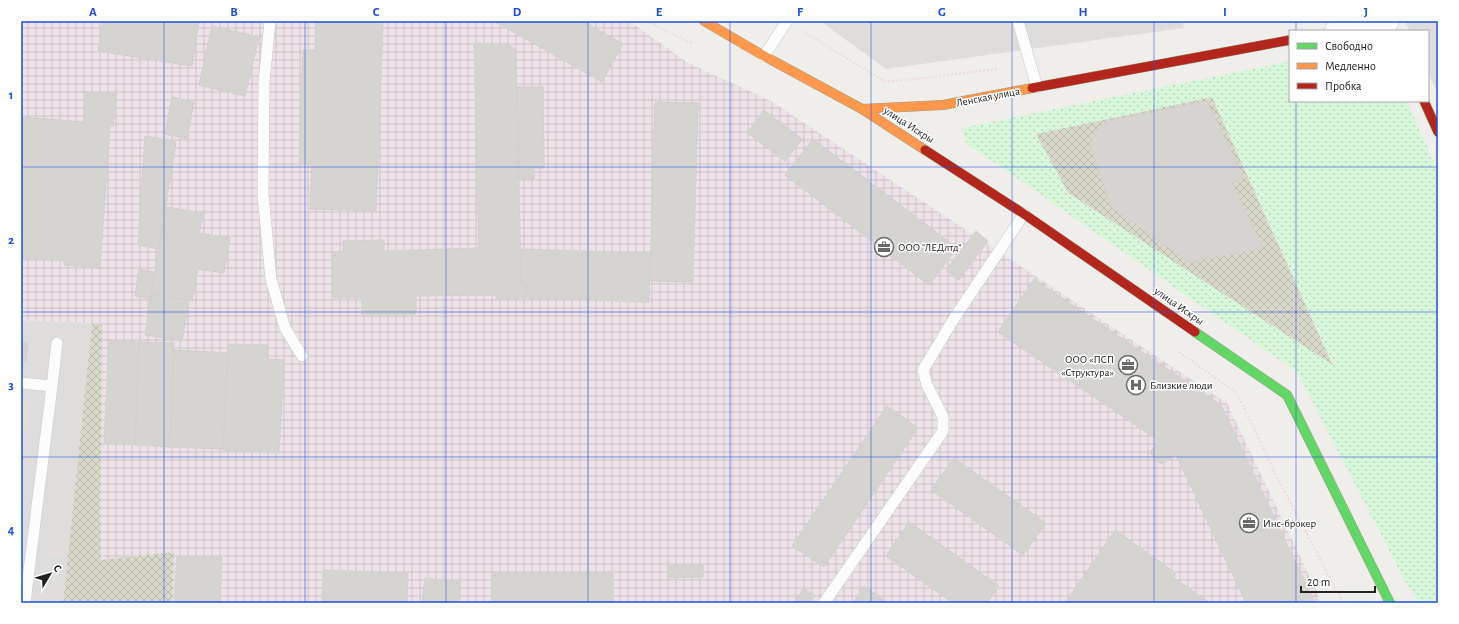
<svg xmlns="http://www.w3.org/2000/svg" width="1459" height="624" font-family="'Alegreya Sans',sans-serif">
	<defs>
		<pattern id="industrial-grid" width="8" height="8" patternUnits="userSpaceOnUse"><rect width="8" height="8" fill="#ede2e8"/><path d="M0 4h8M4 0v8" fill="none" stroke="#cbc2c7"/></pattern>
		<pattern id="construction-cross-hatch" width="8" height="8" patternUnits="userSpaceOnUse"><rect width="8" height="8" fill="#d9d9cb"/><path d="M0 0l8 8M0 8l8-8" fill="none" stroke="#babaae"/></pattern>
		<pattern id="park-dots" width="8" height="8" patternUnits="userSpaceOnUse"><rect width="8" height="8" fill="#d8f6d9"/><path d="M2 2h.1M6 6h.1" fill="none" stroke="#b9d3ba" stroke-width="1.8" stroke-linecap="round"/></pattern>
	</defs>
	<rect width="100%" height="100%" fill="#f0eeea"/>
	<path fill="#dfdddb" d="M1405,21H1438V94L1428,72V31H1410Z
		M21,320L92,323L63,603H21Z"/>
	<path fill="url(#industrial-grid)" d="M21,21H629L688,63L771,101L1227,403L1322,603H172L174,552L100,560L102,325L92,323L21,320Z"/>
	<path fill="#dedddb" d="M820,21H1182L1184,28L886,69Z
		M58,420L76,422L70,478L51,475Z
		M49,491L60,492L54,540L44,539Z
		M40,573L58,575L55,603H36Z"/>
	<path fill="url(#construction-cross-hatch)" d="M1212,97L1333,366L1068,193L1035,134Z
		M92,323L102,325L100,560L174,552L172,603H63Z"/>
	<path fill="url(#park-dots)" fill-rule="evenodd" d="M1290,61V101H1407L1438,172V603H1419L1405,581L1297,372L966,143L962,128ZM1212,97L1333,365L1068,193L1036,134Z"/>
	<path fill="#d6d4d1" stroke="#d3d0cb" d="M103,21H199L192,66L98,51Z
		M316,21H383L376,211L310,209L312,164H299L303,50H315Z
		M494,21H583L623,44L602,82Z
		M212,26L259,37L245,96L199,85Z
		M474,43L507,44L514,48L517,87L521,286H527L526,298L496,299V295L416,296V314L362,315V298H333L332,252H343V241L384,240V251L479,248Z
		M517,87H543L544,168H534V179H518Z
		M86,92L116,94L113,126H110L100,268L64,265V261L21,258V117L84,122Z
		M172,97L194,102L187,139L165,134Z
		M1207,101L1244,178L1232,182L1263,248L1189,262L1112,208L1093,156L1091,144L1093,135L1101,126L1109,121Z
		M655,102L698,103L693,282L650,281Z
		M764,110L802,139L785,161L747,133Z
		M145,136L176,142L159,249L138,245Z
		M813,139L957,248L929,285L785,175Z
		M166,207L203,213L199,233L230,238L224,273L198,269L192,301L151,294Z
		M976,231L988,241L959,280L946,270Z
		M520,249L650,253L649,302L526,298L527,286H521Z
		M139,269L155,272L151,299L135,296Z
		M1034,279L1221,405L1315,603H1246L1176,455L1161,464L1150,453L1159,441L998,332Z
		M151,294L189,300L182,341L145,335Z
		M109,340L139,342L135,445L104,444Z
		M21,342L28,343L26,361H21Z
		M139,342L174,343L170,447L135,445Z
		M228,344L268,345L267,359L284,360L279,453L223,450Z
		M174,350L228,353L223,449L170,447Z
		M887,406L918,428L824,567L792,546Z
		M954,458L1046,523L1023,555L931,490Z
		M909,522L999,586L987,603H953L886,556Z
		M1115,530L1176,573L1155,603H1065Z
		M177,556L222,558L220,603H174Z
		M703,565V577L668,578V566Z
		M323,570L408,573L407,603H322Z
		M492,572H613V603H492Z
		M1173,577L1210,603H1155Z
		M425,578L460,582L458,603H422Z
		M864,586L888,603H853Z
		M804,588L815,596L810,603H794Z"/>
	<g fill="none" stroke-linecap="round" stroke-linejoin="round">
		<g stroke="#c8c8c6" stroke-width="12">
			<path id="lane" d="M270,21L264,82L263,195L271,279L285,328L302,356
				M1018,21L1037,87
				M764,56L787,21
				M21,383L52,386L25,603
				M52,386L57,343
				M824,603L943,431V417L927,385L923,370L955,317L1024,214"/>
		</g>
		<g stroke="#c8c8c6" stroke-width="23">
			<path id="street" d="M1336,31L1388,21"/>
		</g>
		<g stroke="#989b80" stroke-width="10">
			<path id="fast" d="M1195,332L1287,395L1390,603"/>
		</g>
		<g stroke="#989b80" stroke-width="10">
			<path id="slow" d="M704,21L764,56L862,109L925,150
				M862,109L943,105L1032,88"/>
		</g>
		<g stroke="#989b80" stroke-width="10">
			<path id="jam" d="M1032,88L1290,40
				M1424,101L1438,132
				M925,150L1024,214L1195,332"/>
		</g>
		<path stroke="#edddda" stroke-width="2.5" stroke-dasharray="2 2" stroke-linecap="butt" d="M647,21L693,44
			M802,31L886,82L998,69
			M1179,352L1237,393L1276,475L1343,603
			M21,452L27,402
			M49,553L63,554"/>
		<use href="#lane" stroke="#fdfcfc" stroke-width="11"/>
		<use href="#street" stroke="#fdfcfc" stroke-width="22"/>
		<use href="#fast" stroke="#63d668" stroke-width="9"/>
		<use href="#slow" stroke="#ff974d" stroke-width="9"/>
		<use href="#jam" stroke="#b3261e" stroke-width="9"/>
	</g>
	<path fill="none" stroke="#1d4ed8" stroke-width="1" stroke-opacity="0.55" d="M164,21V603M305,21V603M446,21V603M588,21V603M730,21V603M871,21V603M1012,21V603M1154,21V603M1296,21V31M1296,101V603M21,167H1438M21,312H1438M21,457H1438"/>
	<defs>
		<g id="office-ring" transform="scale(1)"><circle r="9.5" fill="#fff" stroke="#696967" stroke-width="1.5"/><path d="M-6-3h4V-5.5h4V-3h4V5H-6ZM-1-4.5V-3h2v-1.5ZM-6 0V1H6V0Z" fill="#696967"/></g>
		<g id="hospital-ring" transform="scale(1)"><circle r="9.5" fill="#fff" stroke="#696967" stroke-width="1.5"/><path d="M-5-5h3v3.5h4V-5h3V5h-3V1.5h-4V5h-3Z" fill="#696967"/></g>
	</defs>
	<g fill-rule="evenodd">
		<use href="#office-ring" x="884" y="247"/>
		<use href="#office-ring" x="1128" y="365"/>
		<use href="#hospital-ring" x="1136" y="385"/>
		<use href="#office-ring" x="1249" y="523"/>
	</g>
	<g text-anchor="middle" dominant-baseline="central" stroke-width="3" stroke-linejoin="round" paint-order="stroke">
		<g font-size="11" fill="#212121" stroke="#fff">
			<text transform="translate(988 97) rotate(-11)">Ленская улица</text>
			<text transform="translate(909 125) rotate(33)">улица Искры</text>
			<text transform="translate(1179 306) rotate(35)">улица Искры</text>
		</g>
		<g font-size="11" fill="#212121" stroke="#fff" text-anchor="start">
			<text x="898" y="247">ООО "ЛЕДлтд"</text>
			<text x="1114" y="359" text-anchor="end">ООО «ПСП<tspan x="1114" dy="13">«Структура»</tspan></text>
			<text x="1150" y="385">Близкие люди</text>
			<text x="1263" y="523">Инс-брокер</text>
		</g>
	</g>
	<rect width="1459" height="624" fill="none" stroke="#ffffff" stroke-width="44"/>
	<rect x="1289" y="30" width="140" height="72" fill="#ffffff" stroke="#a6a6a6"/>
	<rect x="1297" y="43" width="20" height="6" fill="#63d668" stroke="#a6a6a6"/>
	<text x="1325" y="50" font-size="12" fill="#212121">Свободно</text>
	<rect x="1297" y="63" width="20" height="6" fill="#ff974d" stroke="#a6a6a6"/>
	<text x="1325" y="70" font-size="12" fill="#212121">Медленно</text>
	<rect x="1297" y="83" width="20" height="6" fill="#b3261e" stroke="#a6a6a6"/>
	<text x="1325" y="90" font-size="12" fill="#212121">Пробка</text>
	<g transform="translate(50 574) rotate(52)" stroke="#ffffff" stroke-width="3" paint-order="stroke">
	<path d="M0-3L7 15L0 10L-7 15Z" fill="#212121"/>
	<text y="-6" font-size="11" font-weight="bold" text-anchor="middle" fill="#212121">С</text>
	</g>
	<path d="M1301 586v6h74v-6" fill="none" stroke="#212121" stroke-width="2"/>
	<text x="1307" y="586" font-size="12" fill="#212121" stroke="#ffffff" stroke-width="3" paint-order="stroke">20 m</text>
	<rect x="22" y="22" width="1415" height="580" fill="none" stroke="#1d4ed8" stroke-width="1.5"/>
	<g font-size="13" text-anchor="middle" font-weight="bold" fill="#1d4ed8">
		<text x="93" y="16">A</text>
		<text x="234" y="16">B</text>
		<text x="376" y="16">C</text>
		<text x="517" y="16">D</text>
		<text x="659" y="16">E</text>
		<text x="800" y="16">F</text>
		<text x="942" y="16">G</text>
		<text x="1083" y="16">H</text>
		<text x="1225" y="16">I</text>
		<text x="1366" y="16">J</text>
		<text x="11" y="99">1</text>
		<text x="11" y="244">2</text>
		<text x="11" y="389">3</text>
		<text x="11" y="534">4</text>
	</g>
</svg>
